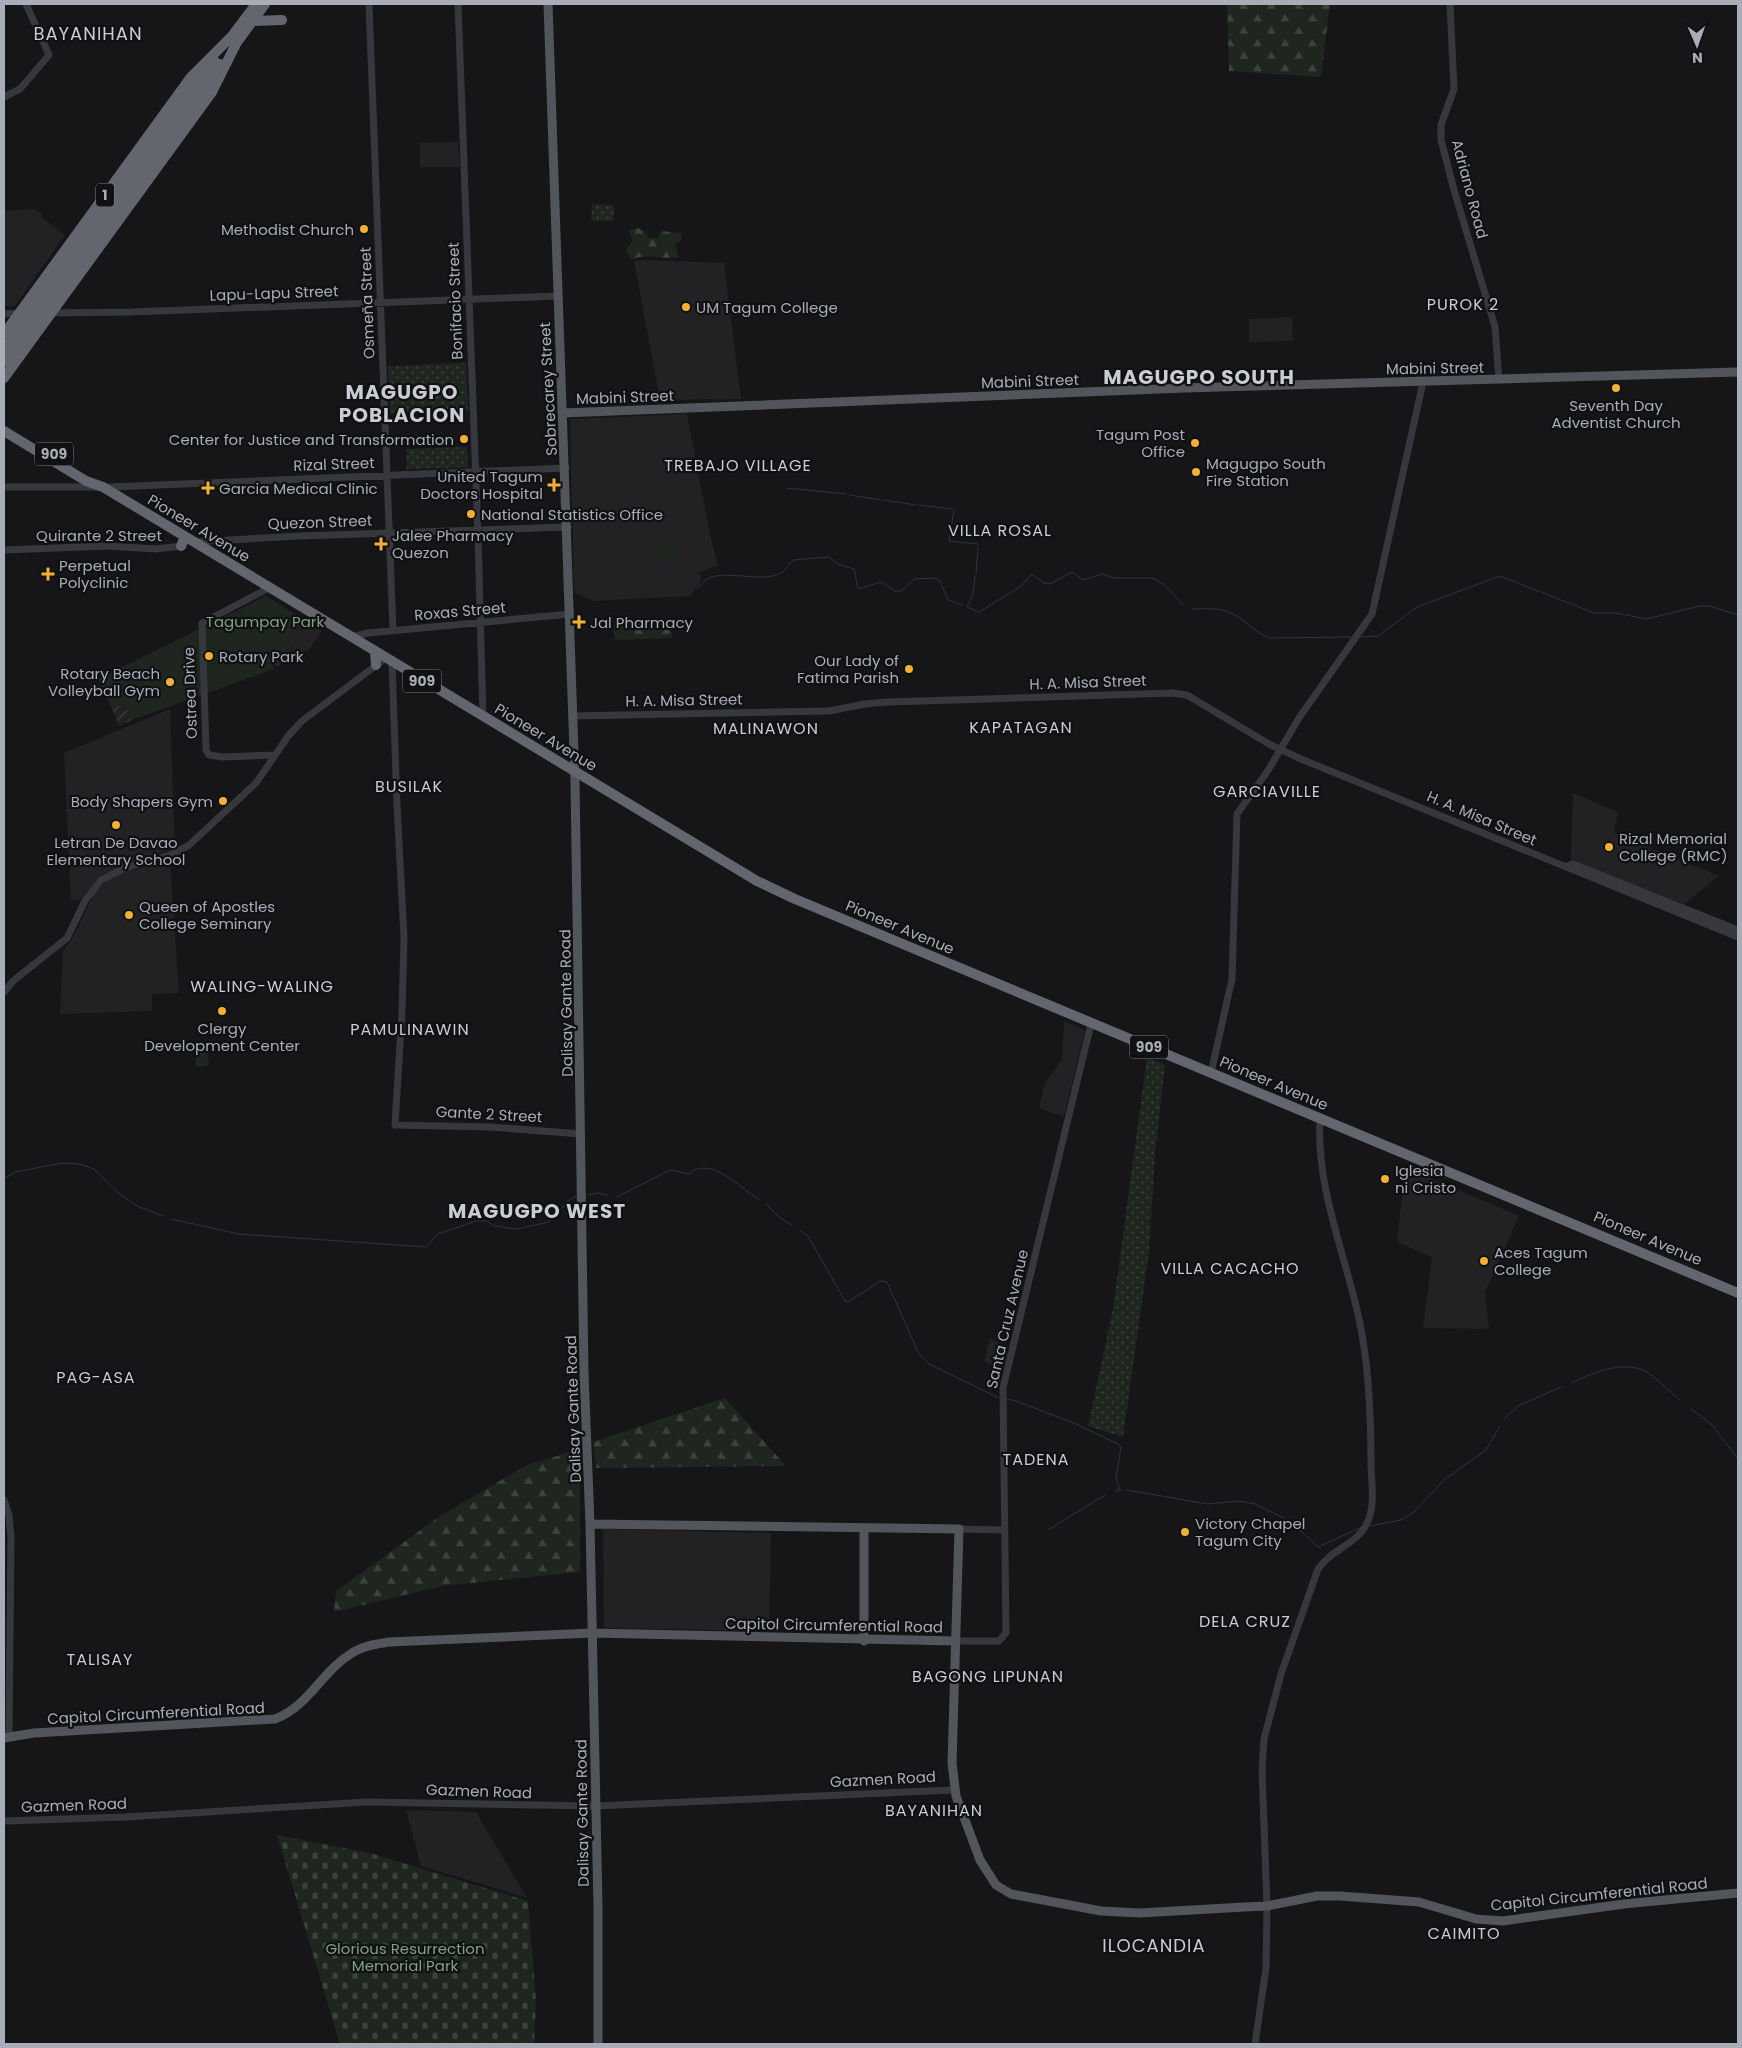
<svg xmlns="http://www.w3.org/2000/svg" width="1742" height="2048" font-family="Poppins,sans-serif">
	<defs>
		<pattern id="industrial-furrows" width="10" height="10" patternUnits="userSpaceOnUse" patternTransform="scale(1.25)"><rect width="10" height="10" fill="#222225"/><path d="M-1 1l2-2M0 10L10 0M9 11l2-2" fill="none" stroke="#3f3f43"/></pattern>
		<pattern id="grass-dots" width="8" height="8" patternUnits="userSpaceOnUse" patternTransform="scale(1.25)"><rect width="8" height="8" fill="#1e261f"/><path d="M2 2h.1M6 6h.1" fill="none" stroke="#3c433d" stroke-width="1.8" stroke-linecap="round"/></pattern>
		<pattern id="forest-firs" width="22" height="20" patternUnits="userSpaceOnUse" patternTransform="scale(1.25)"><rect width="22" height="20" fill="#1e261f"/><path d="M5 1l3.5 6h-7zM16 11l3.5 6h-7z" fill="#3c433d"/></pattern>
		<pattern id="cemetery-stones" width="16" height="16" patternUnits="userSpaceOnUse" patternTransform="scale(1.25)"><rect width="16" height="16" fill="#1e261f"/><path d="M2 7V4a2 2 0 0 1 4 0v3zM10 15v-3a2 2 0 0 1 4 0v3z" fill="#3c433d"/></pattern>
	</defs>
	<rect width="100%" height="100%" fill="#161618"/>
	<path fill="#222225" d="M458,142L460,167H420V143Z
		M34,209L42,214L41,217L65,235L15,306H4V211Z
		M642,260L724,263L741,399L660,400L634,261Z
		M1292,317L1293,341L1249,342V319Z
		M687,414L711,539L718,565L700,572L701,582L690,596L593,601L574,593L570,419Z
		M301,618L322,631L308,651L294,656L287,637Z
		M170,709L175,848L103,874L82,899L71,900L64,753Z
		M1573,793L1618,812L1614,833L1719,876L1684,904L1571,861Z
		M170,860L179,993L152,994V1011L60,1014L63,952L73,937L95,892L109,879L122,873Z
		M1064,1021L1085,1030L1064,1117L1039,1108L1045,1083L1062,1059Z
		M1405,1167L1519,1216L1485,1292L1489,1329L1423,1328L1432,1257L1397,1242Z
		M990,1338L1008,1347L1003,1373L984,1361Z
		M603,1529L771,1533L769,1631L604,1628Z
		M406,1810L476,1812L527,1898L421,1866Z"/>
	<path fill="url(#industrial-furrows)" d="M125,704L132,720L119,726L112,709Z"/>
	<path fill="url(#grass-dots)" d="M592,204L614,205L613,221H591Z
		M466,363L468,410L390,413L388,366Z
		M467,447L468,467L407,469L406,449Z
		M1147,1057L1165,1065L1155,1154L1149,1252L1123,1437L1088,1426L1113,1309Z"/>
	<path fill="url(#forest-firs)" d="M1227,4H1330L1321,77L1229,71Z
		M638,228L646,232L648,238L657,239L661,231L681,233L682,238L675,245L679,257C663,261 646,252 631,260L626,250L632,241L629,230Z
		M660,621L661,630L671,629L672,638L615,640L614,625Z
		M725,1398L786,1466L596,1468L593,1442Z
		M580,1449V1572L442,1586L334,1612L336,1591L440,1516L527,1465Z"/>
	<path fill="url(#cemetery-stones)" d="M277,1835L370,1853L528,1901L536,2001L534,2044H340Z"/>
	<path fill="#1e261f" d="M677,543L679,555L654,563L651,551Z
		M266,596L301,618L287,637L294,659L276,667L270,654L274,669L132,720L125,704L112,709L98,679Z
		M207,1044L209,1066L196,1067L195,1045Z"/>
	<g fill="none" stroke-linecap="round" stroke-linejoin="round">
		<path stroke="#2c353c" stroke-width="1" d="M786,488L846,494
			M849,495L881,500
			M884,500L916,505
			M919,505L951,509
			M954,509L949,541L978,544
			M976,574L978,547
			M975,577L973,594L967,607L979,612L1020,587L1032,574L1044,583L1050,584L1072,572L1083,580L1102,574L1114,578H1153L1165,585L1183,605
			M697,589C702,585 706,578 712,577C729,571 761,582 779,574C786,571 788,564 793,560L829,557L838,564L854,569L858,589L881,582L895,591H901L914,579L935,578L940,581L948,600L962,605
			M1193,609C1206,609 1221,607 1233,614C1247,621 1255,633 1270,638L1351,637
			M1360,637L1378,636L1417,607L1500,576L1594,613H1616L1646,619L1700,606H1710L1738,615
			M4,1179L15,1172L62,1163L79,1164L94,1169L121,1195L137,1206L163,1216
			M588,1195L598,1193L607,1195
			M617,1197L666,1172L672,1170L688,1174C711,1155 739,1187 759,1200
			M766,1204L780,1218L792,1225
			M171,1219L239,1234L426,1247L438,1234L476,1221H487L494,1226L517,1229L549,1222L568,1201L577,1195
			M800,1230L808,1236L845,1301L848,1302L880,1281L887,1282L919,1354L929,1364L999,1398
			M1572,1383C1592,1373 1620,1361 1643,1370C1654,1375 1670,1392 1680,1400
			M1007,1399L1016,1401L1076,1424L1118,1444L1121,1447L1116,1478L1120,1490
			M1690,1408L1711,1424L1738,1459
			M1505,1418L1518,1406L1561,1387
			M1127,1490L1207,1504L1239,1501L1255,1504L1290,1521L1318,1547L1360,1528
			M1115,1491L1122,1490
			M1370,1526L1401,1520L1414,1512L1445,1479L1486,1450L1500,1426
			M1048,1530L1105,1495"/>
		<path stroke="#37383d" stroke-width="7" d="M369,4L393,631
			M458,4L478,536L483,717
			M1450,4L1454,89L1441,125V140L1454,190L1495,327L1499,380
			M4,97L20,89L49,55L26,4
			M49,313L131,312L558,296
			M4,314L20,313
			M4,487H110L566,468
			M194,542L300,536L568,527
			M4,550L108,546L155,549L183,546
			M271,587L202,623L206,750L209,755L223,757L274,755
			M352,637L368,633L570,614
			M392,662L397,805L404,937L402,1012L395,1125L490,1127L581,1134
			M573,716L829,711L865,704L888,702L1172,693L1187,695L1269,744L1301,759L1738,937
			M1567,866L1573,864L1738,930
			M4,992L13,981L67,938L85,901L101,880L125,868L170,855L188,846L256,783L289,735L302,721L386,658
			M1211,1073L1232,979L1237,814L1267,772L1299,718L1372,614L1423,382
			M4,1500L9,1515L11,1536L9,1736
			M959,1529L1005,1530
			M956,1641H999L1006,1633L1003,1388L1091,1024
			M4,1821L126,1817L367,1802L595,1806L953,1790
			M1255,2044L1266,1968L1267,1906L1262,1770L1264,1739L1281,1674L1318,1569C1330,1550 1358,1544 1367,1523C1376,1506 1371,1482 1371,1463C1371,1416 1369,1365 1359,1319C1345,1253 1316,1188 1320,1119"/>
		<path stroke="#53555c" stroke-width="9" d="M548,4L575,781L584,1373L590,1524L598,1906V2044
			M563,413L1185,388L1738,372
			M590,1524L959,1529L952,1763L956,1796L980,1860L996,1885L1011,1894L1101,1911L1140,1913L1244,1907L1267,1906L1317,1896H1340L1419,1902L1476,1919L1503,1921L1624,1904L1738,1893
			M864,1528V1641
			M4,1738L34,1733L275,1719C309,1706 322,1671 352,1653C363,1646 376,1644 389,1642L592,1633L956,1641"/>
		<path stroke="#63666e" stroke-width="10" d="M252,21L282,20
			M229,40L256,4
			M235,45L265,4
			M99,219L214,60
			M105,223L220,64
			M4,334L191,77L232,36
			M4,378L212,92L238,40
			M4,431L86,481L103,487L757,881L795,899L1738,1293
			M181,546L185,537
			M375,651L376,665"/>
		<path stroke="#63666e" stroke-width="10" d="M4,350L99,219
			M4,362L105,223"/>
	</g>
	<g fill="#f2b134" stroke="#111113" stroke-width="2">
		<circle cx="364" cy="229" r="5"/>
		<circle cx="686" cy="307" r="5"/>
		<circle cx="1616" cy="388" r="5"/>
		<circle cx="464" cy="439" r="5"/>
		<circle cx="1195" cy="443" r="5"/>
		<circle cx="1196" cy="472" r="5"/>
		<path d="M551.5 477.5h5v5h5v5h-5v5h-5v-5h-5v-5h5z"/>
		<path d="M205.5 480.5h5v5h5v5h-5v5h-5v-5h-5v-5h5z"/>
		<circle cx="471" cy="514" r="5"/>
		<path d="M378.5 536.5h5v5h5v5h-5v5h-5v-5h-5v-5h5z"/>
		<path d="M45.5 566.5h5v5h5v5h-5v5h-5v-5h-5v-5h5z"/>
		<path d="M576.5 614.5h5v5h5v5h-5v5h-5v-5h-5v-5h5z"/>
		<circle cx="209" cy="656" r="5"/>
		<circle cx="909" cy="669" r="5"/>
		<circle cx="170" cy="682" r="5"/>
		<circle cx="223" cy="801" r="5"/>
		<circle cx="116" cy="825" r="5"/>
		<circle cx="1609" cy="847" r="5"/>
		<circle cx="129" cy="915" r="5"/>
		<circle cx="222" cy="1011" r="5"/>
		<circle cx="1385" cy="1179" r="5"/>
		<circle cx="1484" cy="1261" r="5"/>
		<circle cx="1185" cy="1532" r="5"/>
	</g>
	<g text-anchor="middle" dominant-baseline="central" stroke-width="4.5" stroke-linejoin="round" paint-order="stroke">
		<g fill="#111113" stroke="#7b7e86" stroke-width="1">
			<rect x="96" y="183.5" width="18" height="23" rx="4"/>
			<rect x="35" y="442.5" width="38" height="23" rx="4"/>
			<rect x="403" y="669.5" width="38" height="23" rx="4"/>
			<rect x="1130" y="1035.5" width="38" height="23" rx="4"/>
		</g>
		<g font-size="14" font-weight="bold" fill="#a8adb8">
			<text x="105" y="195">1</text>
			<text x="54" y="454">909</text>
			<text x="422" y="681">909</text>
			<text x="1149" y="1047">909</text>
		</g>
		<g font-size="15" fill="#a8adb8" stroke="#111113">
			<text transform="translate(1470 189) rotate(75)">Adriano Road</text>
			<text transform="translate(274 293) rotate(-2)">Lapu-Lapu Street</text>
			<text transform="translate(455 301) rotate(-92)">Bonifacio Street</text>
			<text transform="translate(367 303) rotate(-92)">Osmeña Street</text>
			<text transform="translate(1435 368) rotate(-1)">Mabini Street</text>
			<text transform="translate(1030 381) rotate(-2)">Mabini Street</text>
			<text transform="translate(548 389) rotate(-93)">Sobrecarey Street</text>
			<text transform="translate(625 397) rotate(-2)">Mabini Street</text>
			<text transform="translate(334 464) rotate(-2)">Rizal Street</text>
			<text transform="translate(320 522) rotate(-2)">Quezon Street</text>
			<text transform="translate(199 528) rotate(31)">Pioneer Avenue</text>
			<text x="99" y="535">Quirante 2 Street</text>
			<text transform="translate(460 611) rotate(-5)">Roxas Street</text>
			<text transform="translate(1088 682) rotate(-2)">H. A. Misa Street</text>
			<text transform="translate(190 693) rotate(-92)">Ostrea Drive</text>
			<text transform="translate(684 700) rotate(-1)">H. A. Misa Street</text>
			<text transform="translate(546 737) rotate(31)">Pioneer Avenue</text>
			<text transform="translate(1482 818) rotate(23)">H. A. Misa Street</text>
			<text transform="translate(900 927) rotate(23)">Pioneer Avenue</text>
			<text transform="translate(566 1003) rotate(-91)">Dalisay Gante Road</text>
			<text transform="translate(1274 1083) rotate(23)">Pioneer Avenue</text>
			<text transform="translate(489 1114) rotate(3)">Gante 2 Street</text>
			<text transform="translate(1648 1238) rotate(23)">Pioneer Avenue</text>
			<text transform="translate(1007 1319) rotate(-77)">Santa Cruz Avenue</text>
			<text transform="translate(573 1409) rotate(-92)">Dalisay Gante Road</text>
			<text transform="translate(834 1625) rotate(1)">Capitol Circumferential Road</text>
			<text transform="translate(156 1713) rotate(-3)">Capitol Circumferential Road</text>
			<text transform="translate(883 1779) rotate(-3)">Gazmen Road</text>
			<text transform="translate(479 1791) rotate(2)">Gazmen Road</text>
			<text transform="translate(74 1805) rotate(-2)">Gazmen Road</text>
			<text transform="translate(582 1813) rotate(-91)">Dalisay Gante Road</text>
			<text transform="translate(1599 1894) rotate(-6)">Capitol Circumferential Road</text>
		</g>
		<g font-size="15" fill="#a8adb8" stroke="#111113" text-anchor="start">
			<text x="354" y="229" text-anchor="end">Methodist Church</text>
			<text x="696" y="307">UM Tagum College</text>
			<text x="1616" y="405" text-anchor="middle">Seventh Day<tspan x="1616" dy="17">Adventist Church</tspan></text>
			<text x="1185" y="434" text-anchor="end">Tagum Post<tspan x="1185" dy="17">Office</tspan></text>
			<text x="454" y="439" text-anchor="end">Center for Justice and Transformation</text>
			<text x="1206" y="463">Magugpo South<tspan x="1206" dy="17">Fire Station</tspan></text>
			<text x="543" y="476" text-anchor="end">United Tagum<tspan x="543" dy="17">Doctors Hospital</tspan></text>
			<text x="219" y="488">Garcia Medical Clinic</text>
			<text x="481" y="514">National Statistics Office</text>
			<text x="392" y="535">Jalee Pharmacy<tspan x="392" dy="17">Quezon</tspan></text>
			<text x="59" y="565">Perpetual<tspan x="59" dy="17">Polyclinic</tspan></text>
			<text x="590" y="622">Jal Pharmacy</text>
			<text x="219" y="656">Rotary Park</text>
			<text x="899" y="660" text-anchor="end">Our Lady of<tspan x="899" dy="17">Fatima Parish</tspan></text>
			<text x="160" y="673" text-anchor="end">Rotary Beach<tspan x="160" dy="17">Volleyball Gym</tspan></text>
			<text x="213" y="801" text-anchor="end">Body Shapers Gym</text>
			<text x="1619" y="838">Rizal Memorial<tspan x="1619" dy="17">College (RMC)</tspan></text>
			<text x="116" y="842" text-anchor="middle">Letran De Davao<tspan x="116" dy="17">Elementary School</tspan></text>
			<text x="139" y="906">Queen of Apostles<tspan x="139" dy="17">College Seminary</tspan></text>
			<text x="222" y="1028" text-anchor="middle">Clergy<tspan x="222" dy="17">Development Center</tspan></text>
			<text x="1395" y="1170">Iglesia<tspan x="1395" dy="17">ni Cristo</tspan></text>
			<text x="1494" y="1252">Aces Tagum<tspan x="1494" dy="17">College</tspan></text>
			<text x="1195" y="1523">Victory Chapel<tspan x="1195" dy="17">Tagum City</tspan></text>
		</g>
		<g font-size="15" fill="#7fa381" stroke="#111113">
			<text x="265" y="621">Tagumpay Park</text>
			<text x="405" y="1948">Glorious Resurrection<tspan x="405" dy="17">Memorial Park</tspan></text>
		</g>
		<g font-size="16" letter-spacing="1" fill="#c9ccd4" stroke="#111113">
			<text x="1463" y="304">PUROK 2</text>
			<text x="738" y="465">TREBAJO VILLAGE</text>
			<text x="1000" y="530">VILLA ROSAL</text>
			<text x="1021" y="727">KAPATAGAN</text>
			<text x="766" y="728">MALINAWON</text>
			<text x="409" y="786">BUSILAK</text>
			<text x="1267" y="791">GARCIAVILLE</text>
			<text x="262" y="986">WALING-WALING</text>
			<text x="410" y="1029">PAMULINAWIN</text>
			<text x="1230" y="1268">VILLA CACACHO</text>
			<text x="96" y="1377">PAG-ASA</text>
			<text x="1036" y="1459">TADENA</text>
			<text x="1245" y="1621">DELA CRUZ</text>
			<text x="100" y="1659">TALISAY</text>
			<text x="988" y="1676">BAGONG LIPUNAN</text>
			<text x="934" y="1810">BAYANIHAN</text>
			<text x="1464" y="1933">CAIMITO</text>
		</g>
		<g font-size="18" letter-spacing="1" fill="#c9ccd4" stroke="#111113">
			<text x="88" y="33">BAYANIHAN</text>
			<text x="1154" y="1945">ILOCANDIA</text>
		</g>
		<g font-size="20" font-weight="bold" letter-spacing="1" fill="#c9ccd4" stroke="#111113">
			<text x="1199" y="377">MAGUGPO SOUTH</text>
			<text x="402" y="392">MAGUGPO<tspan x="402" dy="23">POBLACION</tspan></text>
			<text x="537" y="1211">MAGUGPO WEST</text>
		</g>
	</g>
	<rect width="1742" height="2048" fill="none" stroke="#a8adb8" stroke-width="10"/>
	<g transform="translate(1697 45) rotate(178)" stroke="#111113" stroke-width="4" paint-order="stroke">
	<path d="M0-4L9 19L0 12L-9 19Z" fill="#a8adb8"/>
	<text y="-8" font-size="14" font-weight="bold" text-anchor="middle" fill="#a8adb8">N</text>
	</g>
</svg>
